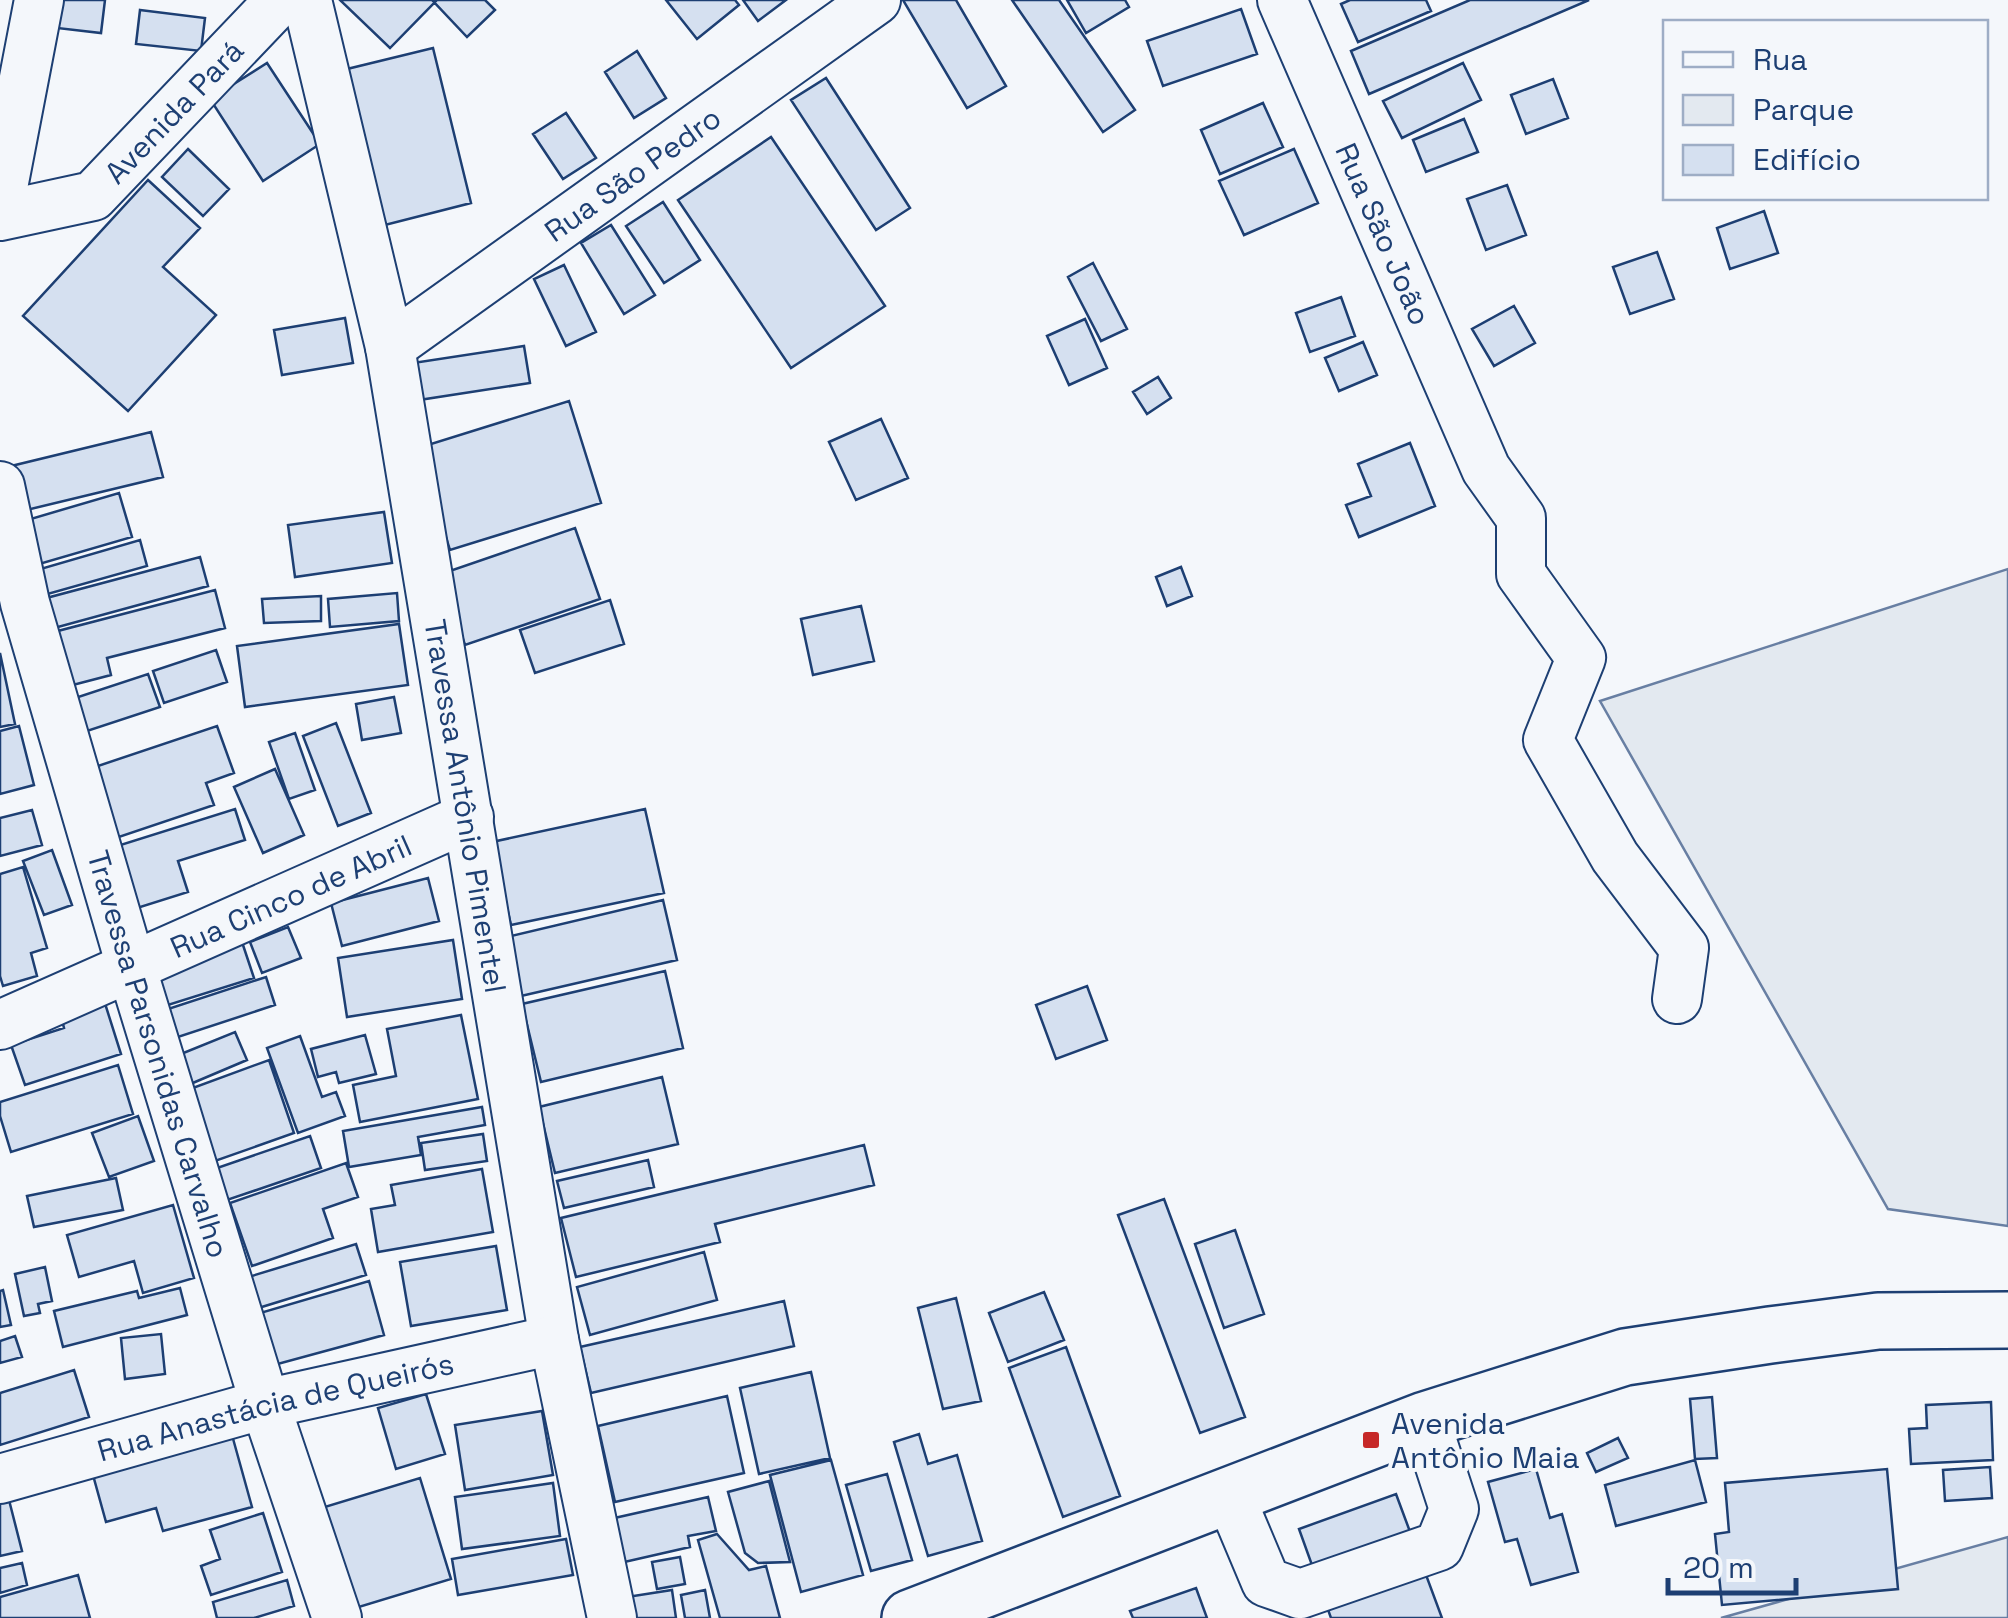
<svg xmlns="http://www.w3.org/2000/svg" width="2008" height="1618" font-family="'Space Grotesk',sans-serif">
	<rect width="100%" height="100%" fill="#f4f7fb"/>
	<path fill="#e3e9f0" stroke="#687fa3" stroke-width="2.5" d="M2008,569V1226L1888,1209L1600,701Z
		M2008,1537V1618H1721Z"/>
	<path fill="#d5e0f0" stroke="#1d3f73" stroke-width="2.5" d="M60,0H105L101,33L57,28Z
		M340,0H437L390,48Z
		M432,0H485L495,10L467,37Z
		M666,0H735L739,5L697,39Z
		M743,0H786L758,21Z
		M903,0H956L1006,86L967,108Z
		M1012,0H1059L1135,110L1103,132Z
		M1067,0H1125L1129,7L1086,33Z
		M1350,0H1426L1431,11L1358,42L1341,4Z
		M1470,0H1589L1369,94L1351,51Z
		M1241,9L1257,54L1163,86L1147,41Z
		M140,10L205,18L201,51L136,44Z
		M433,48L471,203L381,226L343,70Z
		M637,51L666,98L634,118L605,72Z
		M267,63L320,144L263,181L210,99Z
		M1463,63L1481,100L1402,138L1383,101Z
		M826,78L910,208L876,230L791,100Z
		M1553,79L1568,118L1526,134L1511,95Z
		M1263,103L1283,147L1220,174L1201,130Z
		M566,113L596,158L563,179L533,134Z
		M1464,119L1478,152L1426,172L1413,140Z
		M771,137L885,306L791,368L678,200Z
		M188,149L229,189L203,216L162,177Z
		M1294,149L1318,203L1244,235L1219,181Z
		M148,180L200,228L163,267L216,315L128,411L23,316Z
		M1507,185L1526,235L1486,250L1467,199Z
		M663,202L700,260L664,283L626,226Z
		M1764,211L1778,253L1730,269L1717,228Z
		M611,225L655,295L624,314L581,243Z
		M1657,252L1674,299L1630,314L1613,267Z
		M1093,263L1127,329L1101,341L1068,277Z
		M564,265L596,332L566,346L534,279Z
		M1341,297L1355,336L1310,352L1296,313Z
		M1514,306L1535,343L1494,366L1472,329Z
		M345,318L353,363L282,375L274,330Z
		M1085,319L1107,368L1069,385L1047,336Z
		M1363,342L1377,375L1339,391L1325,358Z
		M524,346L530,383L419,400L413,363Z
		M1158,377L1171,398L1147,414L1133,392Z
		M569,401L601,503L450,550L418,448Z
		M881,419L908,478L856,500L829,442Z
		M151,432L163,477L14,513L3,468Z
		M1410,443L1435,506L1359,537L1346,505L1371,496L1358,464Z
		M119,493L132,537L29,567L17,523Z
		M384,512L392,563L295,577L288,525Z
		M575,528L600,599L465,645L441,574Z
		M140,540L147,566L37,597L30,572Z
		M200,557L208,586L47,630L39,600Z
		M1181,567L1192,596L1167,606L1156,577Z
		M215,590L225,628L107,658L111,675L69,686L54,632Z
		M397,593L399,621L330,627L328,599Z
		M321,596V621L264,623L262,599Z
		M610,600L624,644L535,673L520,630Z
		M861,606L874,661L813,675L801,619Z
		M399,624L408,685L245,707L237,646Z
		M216,650L227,682L164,703L153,671Z
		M0,653L15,724L0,727Z
		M148,674L160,707L81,733L69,700Z
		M394,697L401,733L362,740L356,704Z
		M336,723L371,813L338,826L303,736Z
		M19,726L34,785L0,794V731Z
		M217,726L234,773L206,783L214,805L110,840L86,770Z
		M295,733L315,790L289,799L269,742Z
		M275,769L304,835L263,853L234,787Z
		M235,809L245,840L178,861L188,892L134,909L114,847Z
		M645,809L664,893L511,925L492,842Z
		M32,810L42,845L0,856V818Z
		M52,850L72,905L44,915L23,861Z
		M23,867L47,948L31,953L37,976L3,986L0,976V874Z
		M428,878L439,921L342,946L331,903Z
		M663,900L677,960L521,996L507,937Z
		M288,927L301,958L262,973L250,942Z
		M241,939L254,978L168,1005L156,966Z
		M453,940L462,999L347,1017L338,958Z
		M665,971L683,1048L541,1082L522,1004Z
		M266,977L275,1005L178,1037L168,1009Z
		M1087,986L1107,1040L1056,1059L1036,1005Z
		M102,994L121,1054L25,1085L11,1045L64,1028L59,1008Z
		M461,1015L478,1099L360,1122L353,1085L396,1076L387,1029Z
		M235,1032L247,1060L188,1085L176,1056Z
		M365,1035L376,1074L339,1083L336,1072L318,1077L311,1049Z
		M300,1036L322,1097L336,1092L345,1116L298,1133L267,1048Z
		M269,1060L294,1133L215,1161L190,1089Z
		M118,1065L133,1114L11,1152L0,1116V1102Z
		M662,1077L678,1144L555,1173L539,1107Z
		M482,1107L485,1125L418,1137L421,1155L349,1167L343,1131Z
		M138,1116L154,1161L109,1177L92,1133Z
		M483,1134L487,1161L425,1170L421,1143Z
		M310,1136L321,1168L227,1200L217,1168Z
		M864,1145L874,1185L715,1224L720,1242L576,1277L561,1218Z
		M648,1160L654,1187L564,1208L557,1181Z
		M346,1163L358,1197L323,1209L333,1238L252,1266L230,1203Z
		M482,1169L493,1232L378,1252L371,1209L395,1205L391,1185Z
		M116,1178L123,1210L34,1227L27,1196Z
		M1164,1199L1245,1417L1200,1433L1118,1215Z
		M173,1205L194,1278L143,1293L134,1261L79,1277L67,1235Z
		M1235,1230L1264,1314L1224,1328L1195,1244Z
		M356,1244L366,1275L252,1310L242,1279Z
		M496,1246L507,1310L411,1326L400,1262Z
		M704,1252L717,1300L590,1335L577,1287Z
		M45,1267L52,1301L38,1304L40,1313L24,1316L15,1274Z
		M369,1281L384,1335L274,1365L260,1313Z
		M180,1288L187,1315L63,1347L54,1311L137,1291L139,1298Z
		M3,1290L11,1325L0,1327V1291Z
		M1044,1292L1064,1340L1008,1362L989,1313Z
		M956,1298L981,1401L943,1409L918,1308Z
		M784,1301L794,1346L591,1393L580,1347Z
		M161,1334L165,1374L125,1379L121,1338Z
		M15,1336L22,1357L0,1363V1341Z
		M1066,1347L1120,1496L1063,1517L1009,1368Z
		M74,1370L89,1417L0,1445V1393Z
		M811,1372L830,1458L759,1474L740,1388Z
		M426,1394L445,1454L396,1469L378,1408Z
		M727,1396L744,1473L615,1502L598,1426Z
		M1712,1397L1717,1458L1695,1459L1690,1399Z
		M1991,1402L1993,1460L1911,1464L1909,1429L1927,1428L1926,1405Z
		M542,1411L553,1475L465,1490L455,1425Z
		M919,1434L928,1464L957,1455L982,1541L928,1556L894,1442Z
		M232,1435L252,1507L163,1531L156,1508L106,1522L93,1475Z
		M1618,1438L1628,1458L1596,1472L1587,1453Z
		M831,1460L863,1575L801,1592L770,1475Z
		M1695,1460L1706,1502L1616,1526L1605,1485Z
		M1990,1467L1992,1498L1945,1501L1943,1470Z
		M1536,1469L1550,1518L1562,1514L1578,1572L1531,1585L1517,1539L1505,1542L1488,1482Z
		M1887,1469L1898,1589L1722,1605L1715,1534L1729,1532L1725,1483Z
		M887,1474L912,1560L871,1571L846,1485Z
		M420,1478L451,1579L349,1610L318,1509Z
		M769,1481L790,1562L758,1563L745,1553L728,1492Z
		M553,1483L560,1536L462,1549L455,1497Z
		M1396,1494L1442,1618H1331L1299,1529Z
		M708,1497L716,1531L688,1536L690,1547L620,1563L610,1519Z
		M9,1500L22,1551L0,1556V1502Z
		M263,1513L282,1572L211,1595L201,1566L220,1559L210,1530Z
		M717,1534L749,1570L766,1566L780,1618H720L698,1540Z
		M566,1539L573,1575L458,1595L452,1559Z
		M680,1557L685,1584L657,1589L652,1562Z
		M22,1563L27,1585L0,1593V1568Z
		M78,1575L90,1618H0V1597Z
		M287,1580L294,1606L254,1618H217L213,1602Z
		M1196,1588L1207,1618H1133L1130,1611Z
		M672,1590L676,1618H630L627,1597Z
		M705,1590L710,1618H685L681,1595Z"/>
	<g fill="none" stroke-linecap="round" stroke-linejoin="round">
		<g stroke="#1d3f73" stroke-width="52">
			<g id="minor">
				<path id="s1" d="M307,0L390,347L554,1340L612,1618"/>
				<path id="s2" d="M1282,0L1486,469L1521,518V574L1581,658L1548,740L1615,857L1684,948L1677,999"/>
				<path d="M0,203L39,0"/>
				<path id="s3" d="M0,216L93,196L280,0"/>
				<path id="s4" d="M390,347L876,0"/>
				<path id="s5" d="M0,486L25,603L131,966L265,1404L337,1618"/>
				<path id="s6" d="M0,1025L469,817"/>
				<path id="s7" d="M0,1479L265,1404L554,1340"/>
				<path d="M1229,1494L1266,1582L1300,1594L1439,1546L1454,1509L1425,1420"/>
			</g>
		</g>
		<g stroke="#1d3f73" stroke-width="60">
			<path id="major" d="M910,1618L1425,1420L1625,1357L1770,1335L1878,1321L2008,1320"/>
		</g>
		<use href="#minor" stroke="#f4f7fb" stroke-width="48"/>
		<use href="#major" stroke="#f4f7fb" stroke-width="55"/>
	</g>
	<rect fill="#c62828" stroke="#f4f7fb" stroke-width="4" x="1361" y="1430" width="20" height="20" rx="5"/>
	<g text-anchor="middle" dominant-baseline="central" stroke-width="8" stroke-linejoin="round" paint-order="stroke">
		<g font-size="30" fill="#1d3f73" stroke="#f4f7fb">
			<text stroke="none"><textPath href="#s3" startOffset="212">Avenida Pará</textPath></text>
			<text stroke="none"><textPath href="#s4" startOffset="298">Rua São Pedro</textPath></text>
			<text stroke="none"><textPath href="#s2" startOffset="255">Rua São João</textPath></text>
			<text stroke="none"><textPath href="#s1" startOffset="822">Travessa Antônio Pimentel</textPath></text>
			<text stroke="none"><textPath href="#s6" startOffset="318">Rua Cinco de Abril</textPath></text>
			<text stroke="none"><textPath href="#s5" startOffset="590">Travessa Parsonidas Carvalho</textPath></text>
			<text stroke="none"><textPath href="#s7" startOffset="285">Rua Anastácia de Queirós</textPath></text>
		</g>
		<g font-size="30" fill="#1d3f73" stroke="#f4f7fb" text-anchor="start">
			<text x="1391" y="1423">Avenida<tspan x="1391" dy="34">Antônio Maia</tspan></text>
		</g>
	</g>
	<rect x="1663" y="20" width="325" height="180" fill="#f4f7fb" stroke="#9eadc5" stroke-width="2.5"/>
	<rect x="1683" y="52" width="50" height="15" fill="#f4f7fb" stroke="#9eadc5" stroke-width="2.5"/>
	<text x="1753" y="70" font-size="30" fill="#1d3f73">Rua</text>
	<rect x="1683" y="95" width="50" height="30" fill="#e3e9f0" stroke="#9eadc5" stroke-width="2.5"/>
	<text x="1753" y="120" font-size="30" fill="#1d3f73">Parque</text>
	<rect x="1683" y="145" width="50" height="30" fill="#d5e0f0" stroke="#9eadc5" stroke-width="2.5"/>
	<text x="1753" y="170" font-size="30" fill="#1d3f73">Edifício</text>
	<path d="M1668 1578v15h128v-15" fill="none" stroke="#1d3f73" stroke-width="5"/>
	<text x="1683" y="1578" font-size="30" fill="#1d3f73" stroke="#f4f7fb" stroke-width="8" paint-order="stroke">20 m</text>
</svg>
